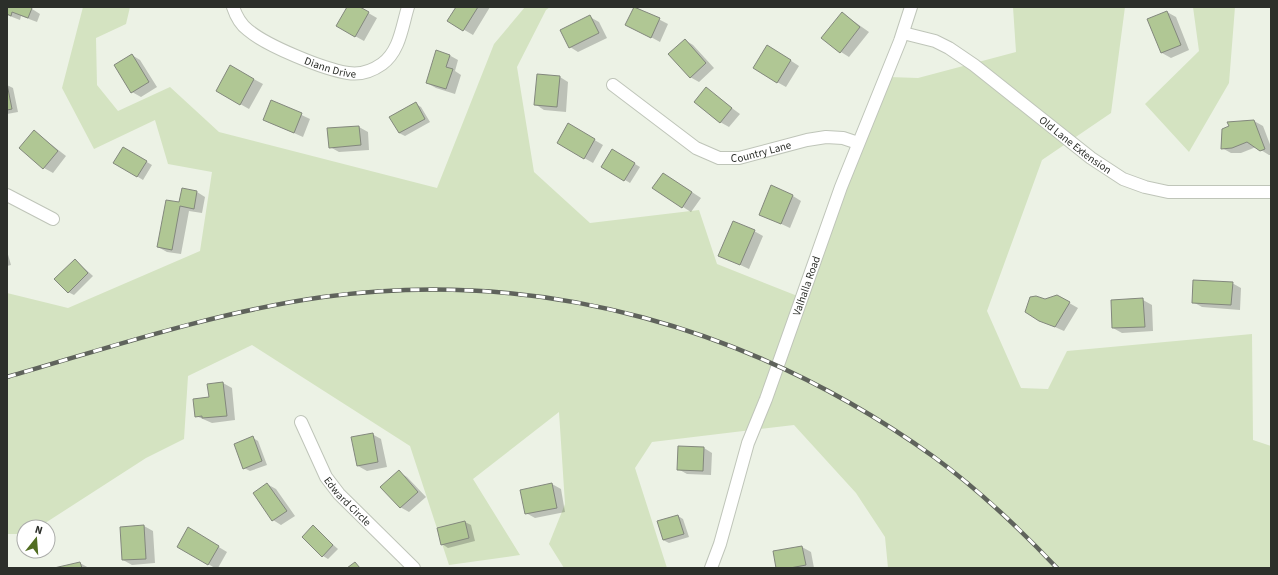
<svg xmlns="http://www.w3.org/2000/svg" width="1278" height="575" font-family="'Source Sans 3',sans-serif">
	<rect width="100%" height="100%" fill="#ecf2e5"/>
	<path fill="#d4e3c1" d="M83,7H130L126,24L96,38L97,85L118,111L170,87L219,132L437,188L494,44L525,7H550L546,10L517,67L534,172L590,223L699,210L717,264L800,297L889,77L918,78L1016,52L1013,7H1125L1111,113L1042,160L987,311L1021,388L1048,389L1067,351L1252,334L1253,440L1271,446V568H888L885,537L856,493L794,425L652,442L635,468L667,568H564L549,544L565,504L559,412L473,479L520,555L449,565L410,446L252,345L188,376L184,439L146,458L39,527H24V534H7V293L68,308L200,251L212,172L168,164L155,120L94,149L62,88Z
		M1193,7H1235L1229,83L1189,152L1145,104L1199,51Z"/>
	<path fill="#0003" d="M7,7H29L40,14L37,22L21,16L20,20L7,15Z
		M348,7H358L377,18L364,41L337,26Z
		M457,7H490L473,35L449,21Z
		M635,7L668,24L660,42L627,24Z
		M1167,12L1176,17L1189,50L1171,58L1162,53L1149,20Z
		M842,13L869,32L849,57L841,52Z
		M590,17L599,22L607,38L578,52L570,47Z
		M685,40L693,45L714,68L699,82L690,77Z
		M776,51L799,66L786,87L777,82Z
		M132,55L140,60L157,87L141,97L132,92Z
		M449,55L458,60L455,71L461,75L455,94L436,88L427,83Z
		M230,67L263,84L249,109L226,96Z
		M560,77L568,82L566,112L544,110L535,104Z
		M7,85L13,88L18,112L7,114Z
		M706,89L740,114L729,127L720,122Z
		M272,101L310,119L303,137L264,120Z
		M416,104L421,107L430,122L405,136L399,133Z
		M1254,121L1263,126L1271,147V155H1269L1256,147L1241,153H1231L1222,148Z
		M569,125L603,145L593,163L558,143Z
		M359,127L368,132L369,150L339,152L330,147Z
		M34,131L66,156L53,173L44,168Z
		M123,148L152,165L143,180L114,162Z
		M612,150L640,167L630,183L602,166Z
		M672,179L701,198L691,212L683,207Z
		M197,192L205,197L202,213L189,211L181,254L167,252L158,247L180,204Z
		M793,196L801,201L790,228L760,214Z
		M754,231L763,236L749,269L719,255Z
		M7,251L11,265L7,266Z
		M75,260L93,276L74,295L68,292Z
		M1232,283L1241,288L1240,310L1202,307L1193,302Z
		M1057,296L1078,308L1064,331L1039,320L1045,300Z
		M1143,300L1152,305L1153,331L1122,333L1113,328Z
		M223,383L232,388L235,420L212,423L196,416Z
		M372,434L381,439L387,467L367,471L358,466Z
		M253,438L258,441L267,465L250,471L244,468Z
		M704,448L712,453L711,475L687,474L678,469Z
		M399,472L407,477L426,497L409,512L400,507Z
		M267,484L276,489L295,516L281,525L273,520Z
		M552,484L561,489L565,512L535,518L526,513Z
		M678,516L683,519L689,537L669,543L663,540Z
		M465,522L471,525L475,541L448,548L442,544Z
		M144,526L153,531L155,563L132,565L123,560Z
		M313,527L338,549L328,559L323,556Z
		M189,529L227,552L218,568H215L178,547Z
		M802,547L811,552L814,568H777Z
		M80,563L89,568H58Z"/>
	<path fill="#b0c794" stroke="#83887d" d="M7,7H30L32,8L28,18L12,12L11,16L7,14Z
		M347,7H360L369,12L355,37L336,26Z
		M456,7H478L463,31L447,21Z
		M634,7L660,18L651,38L625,25Z
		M1167,11L1181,45L1161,53L1147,19Z
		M842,12L860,27L840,53L821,38Z
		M590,15L599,33L569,48L560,30Z
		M685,39L706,63L690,78L668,54Z
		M767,45L791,60L777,83L753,68Z
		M436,50L450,55L446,67L453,69L446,89L426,83Z
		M132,54L149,82L131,93L114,65Z
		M230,65L254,79L240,105L216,91Z
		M537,74L560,76L557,107L534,105Z
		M7,84L12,109L7,110Z
		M706,87L732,108L720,123L694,102Z
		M271,100L302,113L294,133L263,120Z
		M416,102L425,119L399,133L389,117Z
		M1254,120L1265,149L1260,151L1247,142L1232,148L1221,149L1222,129L1229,126L1227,122Z
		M568,123L595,139L584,159L557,143Z
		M359,126L361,145L329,148L327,128Z
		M34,130L58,151L43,169L19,148Z
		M123,147L147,161L137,177L113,163Z
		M612,149L635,163L624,181L601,167Z
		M663,173L692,192L682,208L652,188Z
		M771,185L793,195L781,224L759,215Z
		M182,188L197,191L194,209L180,206L172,250L157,247L166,200L179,202Z
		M733,221L755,230L740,265L718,256Z
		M75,259L88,273L68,293L54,279Z
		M1193,280L1233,282L1231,305L1192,303Z
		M1057,295L1070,302L1055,327L1039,321L1025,312L1030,297L1036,296L1045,299Z
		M1143,298L1145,327L1112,328L1111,300Z
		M223,382L227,416L202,418V416L195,417L193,399L209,397L207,384Z
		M373,433L378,462L357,466L351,437Z
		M253,436L262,461L243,469L234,444Z
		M678,446L704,447L703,471L677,470Z
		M399,470L418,492L400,508L380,487Z
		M267,483L287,511L272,521L253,493Z
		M552,483L557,508L525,514L520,490Z
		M678,515L684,534L663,540L657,521Z
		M465,521L469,538L441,545L437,528Z
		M144,525L146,559L122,560L120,527Z
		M313,525L333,545L322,557L302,537Z
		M188,527L219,546L208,565L177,547Z
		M802,546L806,565L790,568H776L773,551Z
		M80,562L82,568H54Z
		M355,562L360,568H347Z"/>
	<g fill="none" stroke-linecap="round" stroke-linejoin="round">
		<g stroke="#bfc5b9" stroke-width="14">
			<g id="minor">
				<path id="s1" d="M233,7C236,16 240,24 248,30C267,46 323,69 348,73C360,75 372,71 382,64C400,51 402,26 408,7"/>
				<path id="s2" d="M903,33L935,41L949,48L974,65L1091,158L1123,179L1145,187L1168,192H1271"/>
				<path id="s3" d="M613,85L696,148L719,158H739L807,140L826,137L843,138L858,143"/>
				<path d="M7,195L53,219"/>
				<path id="s4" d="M301,422L326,477L339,494L414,568"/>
				<path id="s5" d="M711,568L720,544L748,443L766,399L841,187L900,41L911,7"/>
			</g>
		</g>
		<use href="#minor" stroke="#fff" stroke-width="12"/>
		<g stroke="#5f635c" stroke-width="4.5">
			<path id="rail" d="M7,377C111,347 216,312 323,297C542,267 756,329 934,457C979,490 1019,528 1057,568"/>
		</g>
		<use href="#rail" stroke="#fff" stroke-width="3" stroke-dasharray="9" stroke-linecap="butt"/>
	</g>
	<g text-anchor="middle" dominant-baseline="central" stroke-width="3.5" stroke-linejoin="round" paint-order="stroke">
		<g font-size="11" fill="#2c2f2a" stroke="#fff">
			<text stroke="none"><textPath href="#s1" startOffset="119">Diann Drive</textPath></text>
			<text stroke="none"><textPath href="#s2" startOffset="208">Old Lane Extension</textPath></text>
			<text stroke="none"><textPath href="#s3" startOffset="172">Country Lane</textPath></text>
			<text stroke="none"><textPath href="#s5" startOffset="298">Valhalla Road</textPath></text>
			<text stroke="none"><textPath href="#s4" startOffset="93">Edward Circle</textPath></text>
		</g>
	</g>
	<rect width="1278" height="575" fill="none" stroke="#2c2f2a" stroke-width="16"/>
	<g transform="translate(36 539) rotate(17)"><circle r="19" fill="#ffffff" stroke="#abacaa"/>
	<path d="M0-3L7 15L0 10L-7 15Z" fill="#516d21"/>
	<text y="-6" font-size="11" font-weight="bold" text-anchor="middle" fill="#2c2f2a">N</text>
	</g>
</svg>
